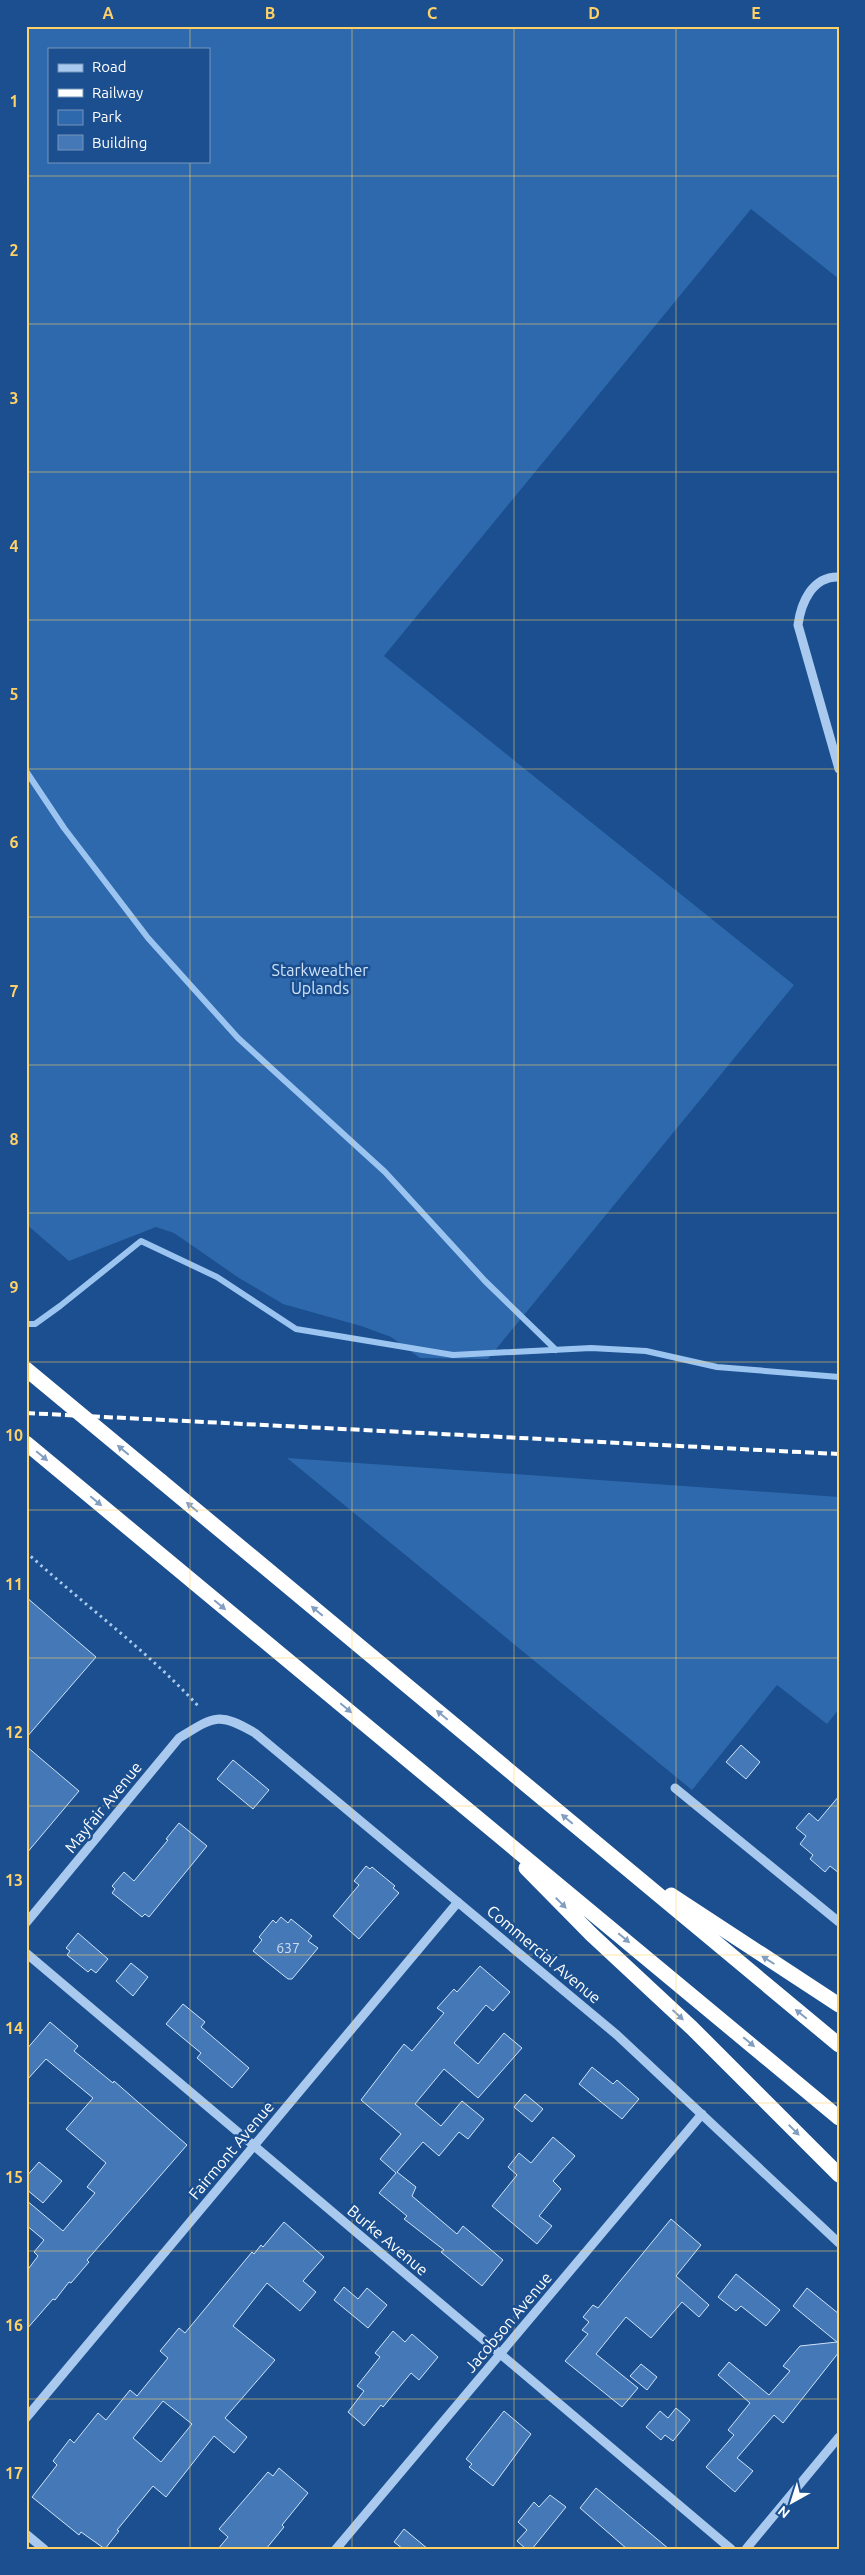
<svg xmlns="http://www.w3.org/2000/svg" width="865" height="2575" font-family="Ubuntu,sans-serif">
	<rect width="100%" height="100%" fill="#1b4f8f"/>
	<path fill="#2e69ad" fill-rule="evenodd" d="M26,26H839V279L751,209L384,656L794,985L488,1359L420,1358L391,1337L361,1326L283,1304L239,1278L174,1233L156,1227L69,1261L26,1224ZM49,49H209V161H49Z
		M287,1458L839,1497V1709L827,1724L777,1685L692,1790Z"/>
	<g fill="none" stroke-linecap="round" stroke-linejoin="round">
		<path stroke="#9cc4f0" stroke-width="6" d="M26,771L64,828L148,938L238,1038L385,1172L485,1281L556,1350
			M26,1324H35L60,1306L141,1241L217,1277L296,1329L453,1355L591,1348L646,1351L717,1367L839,1377"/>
	</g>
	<path fill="#4478b7" stroke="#cfe3fa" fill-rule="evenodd" d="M26,1597L96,1657L26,1738Z
		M741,1745L760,1762L746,1779L726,1762Z
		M26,1746L79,1791L26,1854Z
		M233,1760L269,1790L253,1809L217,1779Z
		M839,1796V1873L830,1866L825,1872L810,1859L813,1855L800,1844L806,1836L796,1828L809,1813L818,1821Z
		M179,1823L207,1846L149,1917L145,1914L142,1917L112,1893L115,1889L112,1886L124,1872L134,1881L168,1840L166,1839Z
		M366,1866L370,1869L372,1867L395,1886L393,1888L399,1893L359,1939L333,1916L359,1885L354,1881Z
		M281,1917L288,1923L291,1919L312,1936L308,1941L318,1948L292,1979H288L253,1951L262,1940L259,1937L273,1920L276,1923Z
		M78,1933L108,1959L96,1973L91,1969L88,1972L67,1955L70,1951L66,1948Z
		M131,1963L148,1977L133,1996L116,1981Z
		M480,1966L510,1992L493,2011L486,2005L454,2043L478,2064L504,2033L522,2048L478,2098L444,2069L415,2104L441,2126L462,2101L484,2119L468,2139L459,2132L439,2156L423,2142L397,2172L416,2187L412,2196L457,2234L463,2226L503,2260L482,2286L441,2252L444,2250L404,2219L407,2216L379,2193L396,2173L380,2159L401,2134L361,2100L404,2044L412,2051L444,2013L437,2008L454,1989L457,1992Z
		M183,2004L205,2022L201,2027L249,2068L232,2088L197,2058L201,2053L166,2024Z
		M50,2022L78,2046L74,2051L113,2083L114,2081L187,2145L87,2260L89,2262L71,2283L69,2282L55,2300L53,2299L26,2330V2272L38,2256L34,2252L44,2240L26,2225V2200L63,2231L95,2193L87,2187L106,2163L66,2129L93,2098L46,2059L26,2081V2050Z
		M592,2067L613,2084L617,2080L639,2099L622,2119L579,2084Z
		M525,2094L543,2109L532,2122L514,2107Z
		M553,2137L575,2156L553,2181L561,2189L539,2216L552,2226L537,2244L492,2206L517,2175L508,2167L519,2153L531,2163Z
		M39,2162L62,2181L43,2203L26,2189V2177Z
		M671,2219L701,2245L676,2276L709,2305L699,2317L682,2302L651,2338L626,2317L596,2354L638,2388L622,2407L565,2361L588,2334L582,2330L589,2322L583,2317L593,2305L598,2308Z
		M284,2222L324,2257L303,2281L316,2292L300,2311L267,2283L233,2326L275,2360L225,2418L247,2437L234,2453L214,2436L166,2497L153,2486L117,2530L119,2531L105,2549L81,2532L79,2535L32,2497L57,2465L53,2461L70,2439L74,2443L98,2413L106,2420L130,2390L137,2396L168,2358L160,2351L179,2328L185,2333L252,2252L254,2254L261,2245L263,2247ZM163,2401L192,2424L161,2462L133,2438Z
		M736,2274L780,2310L766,2326L741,2306L736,2311L718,2297Z
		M344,2287L358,2299L367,2288L387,2305L368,2328L334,2300Z
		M807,2288L839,2314V2352L783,2423L774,2415L737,2458L753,2471L735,2492L706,2467L734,2435L728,2430L750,2403L718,2375L729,2362L769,2395L790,2371L783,2366L800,2346L837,2342L793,2306Z
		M393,2331L405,2342L412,2334L438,2357L419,2380L411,2373L383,2407L381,2405L364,2426L348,2412L364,2391L357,2386L380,2357L375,2353Z
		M641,2364L657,2377L647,2390L630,2376Z
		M676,2408L690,2420L673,2441L665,2435L661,2440L646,2427L660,2411L668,2418Z
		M504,2411L531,2434L493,2486L469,2467L472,2464L466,2459Z
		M279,2468L308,2493L282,2525L284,2527L266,2549H218L228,2537L219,2529L268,2472L273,2476Z
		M596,2488L614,2503L669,2549H627L580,2508Z
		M550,2495L566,2507L532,2549H526L517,2541L527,2530L518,2522L534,2502L539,2507Z
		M404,2529L428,2549H403L394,2542Z"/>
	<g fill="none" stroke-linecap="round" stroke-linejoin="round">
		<path stroke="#a9c9ee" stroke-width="3" stroke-dasharray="2.5 4" stroke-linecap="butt" d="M26,1552C84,1605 148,1651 200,1708"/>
		<path stroke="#a9c9ee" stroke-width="9" d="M839,577C812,576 801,603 798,625L839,769
			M675,1788L839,1922
			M26,1923L179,1738C213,1717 218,1711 255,1733L617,2035L839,2243
			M26,1953L731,2549
			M26,2418L458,1902
			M26,2534L44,2549
			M336,2549L702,2114
			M746,2549L839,2437"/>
		<path stroke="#fff" stroke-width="15" d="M26,1443L839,2118
			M161,1481L839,2045
			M526,1868L591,1934L692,2028L839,2175
			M671,1895L839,2005"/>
		<path stroke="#fff" stroke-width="4" stroke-dasharray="9 4" stroke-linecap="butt" d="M26,1413L839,1454"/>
		<path stroke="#fff" stroke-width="15" d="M26,1369L161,1481"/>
	</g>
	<defs><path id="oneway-solid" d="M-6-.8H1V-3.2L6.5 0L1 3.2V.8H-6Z" transform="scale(1.25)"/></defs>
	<g fill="#829ec1">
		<use href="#oneway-solid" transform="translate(123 1450) rotate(-140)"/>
		<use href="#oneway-solid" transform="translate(42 1456) rotate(40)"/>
		<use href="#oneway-solid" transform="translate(96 1501) rotate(40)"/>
		<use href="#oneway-solid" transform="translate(192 1507) rotate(-140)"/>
		<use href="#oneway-solid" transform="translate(220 1605) rotate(40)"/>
		<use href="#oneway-solid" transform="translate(317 1611) rotate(-140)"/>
		<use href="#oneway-solid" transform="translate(346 1708) rotate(40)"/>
		<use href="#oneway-solid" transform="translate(442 1715) rotate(-140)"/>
		<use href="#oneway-solid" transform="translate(567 1819) rotate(-140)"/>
		<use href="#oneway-solid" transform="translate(561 1903) rotate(45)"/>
		<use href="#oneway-solid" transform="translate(624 1938) rotate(40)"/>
		<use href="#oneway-solid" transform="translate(768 1960) rotate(-148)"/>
		<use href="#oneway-solid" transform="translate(801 2014) rotate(-141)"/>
		<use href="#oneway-solid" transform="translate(678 2015) rotate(43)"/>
		<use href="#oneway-solid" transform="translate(749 2042) rotate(40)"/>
		<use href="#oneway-solid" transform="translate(794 2130) rotate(45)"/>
	</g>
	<path fill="none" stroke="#ffd166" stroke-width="1" stroke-opacity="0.55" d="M190,26V49M352,26V2549M514,26V2549M676,26V2549M190,161V2549M26,176H839M26,324H839M26,472H839M26,620H839M26,769H839M26,917H839M26,1065H839M26,1213H839M26,1362H839M26,1510H839M26,1658H839M26,1806H839M26,1955H839M26,2103H839M26,2251H839M26,2399H839"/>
	<g text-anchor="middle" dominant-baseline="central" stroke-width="5" stroke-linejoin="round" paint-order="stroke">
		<g font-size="14" fill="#d0dded">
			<text x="288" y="1948">637</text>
		</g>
		<g font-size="16" fill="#cfe3fa" stroke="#1b4f8f">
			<text x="320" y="970">Starkweather<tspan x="320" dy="18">Uplands</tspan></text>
		</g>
		<g font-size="16" fill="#fff" stroke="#1b4f8f">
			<text transform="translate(103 1807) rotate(-51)">Mayfair Avenue</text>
			<text transform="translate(544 1954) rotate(40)">Commercial Avenue</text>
			<text transform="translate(231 2150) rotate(-50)">Fairmont Avenue</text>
			<text transform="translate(388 2240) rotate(40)">Burke Avenue</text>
			<text transform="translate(508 2322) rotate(-50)">Jacobson Avenue</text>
		</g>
	</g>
	<rect width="865" height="2575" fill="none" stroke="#1b4f8f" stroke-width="55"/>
	<rect x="48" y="48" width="162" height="115" fill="#1b4f8f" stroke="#7695bc"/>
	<rect x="58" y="64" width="25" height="8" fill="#a9c9ee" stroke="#7695bc"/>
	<text x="92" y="72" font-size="15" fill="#ffffff">Road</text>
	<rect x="58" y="89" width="25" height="8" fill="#ffffff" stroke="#7695bc"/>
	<text x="92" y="98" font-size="15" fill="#ffffff">Railway</text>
	<rect x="58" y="110" width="25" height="15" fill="#2e69ad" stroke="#7695bc"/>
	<text x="92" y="122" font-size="15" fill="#ffffff">Park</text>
	<rect x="58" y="135" width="25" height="15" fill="#4478b7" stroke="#7695bc"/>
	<text x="92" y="148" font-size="15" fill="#ffffff">Building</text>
	<g transform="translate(792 2502) rotate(219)" stroke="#1b4f8f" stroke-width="4" paint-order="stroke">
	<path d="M0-4L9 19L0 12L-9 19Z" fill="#ffffff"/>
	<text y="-8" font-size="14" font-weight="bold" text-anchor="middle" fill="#ffffff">N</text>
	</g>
	<rect x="28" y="28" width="810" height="2520" fill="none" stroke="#ffd166" stroke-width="2"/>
	<g font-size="16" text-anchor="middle" font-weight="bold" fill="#ffd166">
		<text x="108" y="19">A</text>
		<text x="270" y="19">B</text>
		<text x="432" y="19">C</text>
		<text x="594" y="19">D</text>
		<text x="756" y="19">E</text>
		<text x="14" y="107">1</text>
		<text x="14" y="256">2</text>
		<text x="14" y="404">3</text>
		<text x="14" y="552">4</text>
		<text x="14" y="700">5</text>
		<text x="14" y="848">6</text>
		<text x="14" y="997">7</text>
		<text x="14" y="1145">8</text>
		<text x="14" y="1293">9</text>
		<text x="14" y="1441">10</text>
		<text x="14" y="1590">11</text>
		<text x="14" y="1738">12</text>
		<text x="14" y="1886">13</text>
		<text x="14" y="2034">14</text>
		<text x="14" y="2183">15</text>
		<text x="14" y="2331">16</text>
		<text x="14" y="2479">17</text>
	</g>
</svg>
